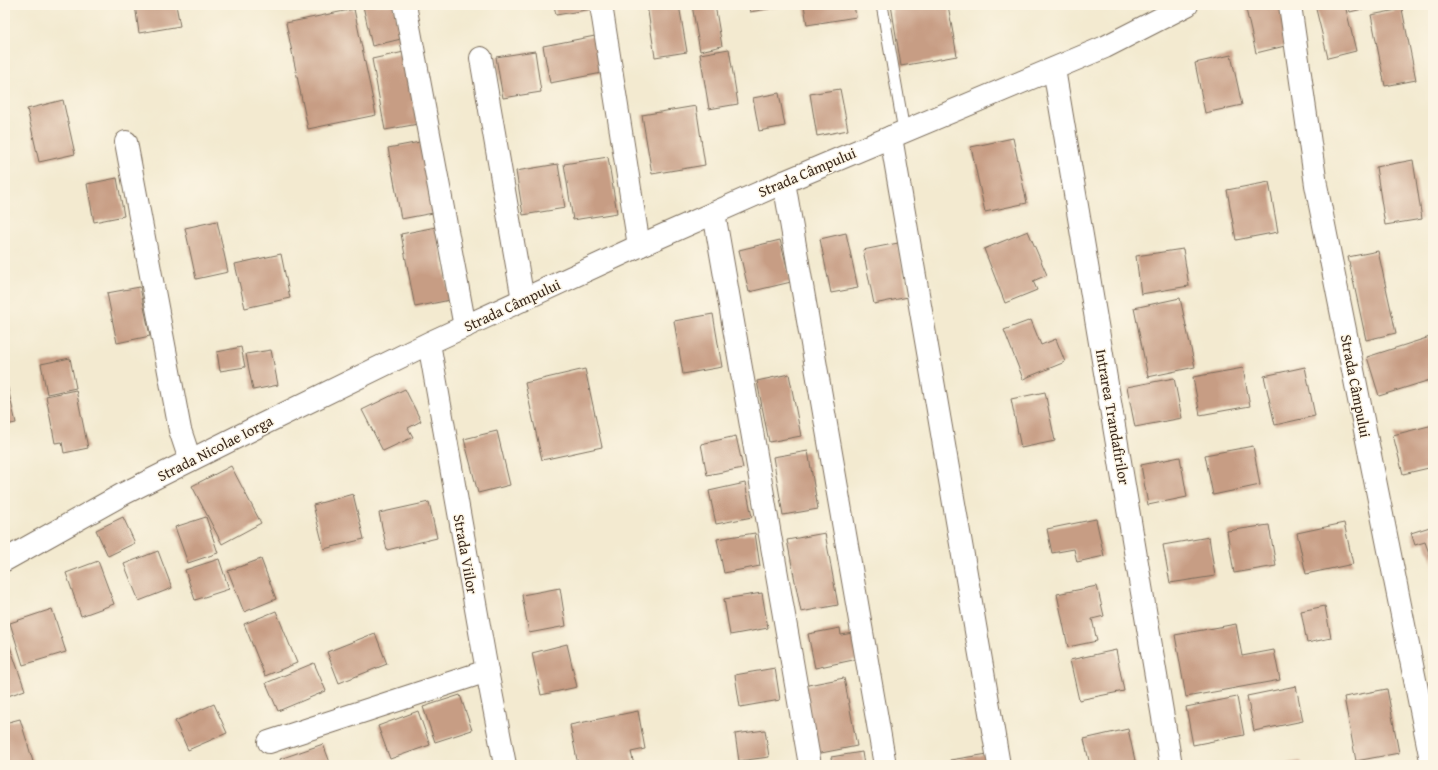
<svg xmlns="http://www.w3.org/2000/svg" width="1438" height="770" font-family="'Gentium Book Plus',serif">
	<rect width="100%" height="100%" fill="#fcf5e5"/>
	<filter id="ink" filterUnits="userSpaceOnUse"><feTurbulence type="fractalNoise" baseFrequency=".025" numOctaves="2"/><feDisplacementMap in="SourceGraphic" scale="8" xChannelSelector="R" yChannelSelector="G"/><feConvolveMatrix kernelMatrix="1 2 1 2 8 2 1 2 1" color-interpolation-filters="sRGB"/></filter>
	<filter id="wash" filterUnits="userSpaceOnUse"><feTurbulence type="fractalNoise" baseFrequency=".012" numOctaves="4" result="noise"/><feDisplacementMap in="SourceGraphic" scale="16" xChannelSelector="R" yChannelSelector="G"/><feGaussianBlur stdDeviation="0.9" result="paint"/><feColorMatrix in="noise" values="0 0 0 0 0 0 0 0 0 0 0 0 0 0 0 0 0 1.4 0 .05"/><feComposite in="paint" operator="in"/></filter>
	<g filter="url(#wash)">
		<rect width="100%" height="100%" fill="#f3ead0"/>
		<g id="blocks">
			<path fill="#c79d84" d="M135,5H176L180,26L139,33Z
				M367,5H394L401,39L372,46L363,6Z
				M554,5H592V9L556,15Z
				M647,5H679L687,52L655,57Z
				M692,5H715L722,46L700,51Z
				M748,5H785V6L750,12Z
				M804,5H854L856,17L807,25Z
				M891,5H948L957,56L901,66Z
				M1245,5H1280L1289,45L1256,53Z
				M1315,5H1345L1356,51L1328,58Z
				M1348,5H1375V6L1350,12Z
				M354,9L376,115L308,129L286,23Z
				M1402,9L1416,80L1385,86L1371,15Z
				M595,36L602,73L550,83L543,46Z
				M729,49L738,104L709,109L700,54Z
				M535,51L541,92L503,98L496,57Z
				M404,52L418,124L385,130L372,59Z
				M1231,55L1242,105L1205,113L1195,63Z
				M840,89L848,130L817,136L810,94Z
				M779,93L785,126L759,131L753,98Z
				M63,100L75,154L39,162L27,109Z
				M696,106L705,165L652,174L642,115Z
				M1013,138L1027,203L985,212L971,147Z
				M420,142L433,213L401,219L388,148Z
				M608,157L617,213L573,220L564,164Z
				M1413,160L1422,219L1385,225L1376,167Z
				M558,164L565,208L523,215L516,171Z
				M117,178L124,216L94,222L87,184Z
				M1269,182L1278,232L1236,240L1227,190Z
				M217,221L228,272L196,279L185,228Z
				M436,227L450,300L415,307L401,234Z
				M1028,231L1047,275L1033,281L1037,290L1005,303L984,249Z
				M846,233L858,288L831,293L820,239Z
				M780,240L791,282L749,292L739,250Z
				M898,243L908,297L874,304L863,250Z
				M1183,249L1189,286L1141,294L1136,256Z
				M1378,251L1396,333L1366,340L1348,257Z
				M281,254L290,298L245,308L235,264Z
				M140,287L150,336L117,343L107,293Z
				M1180,298L1195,367L1148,377L1134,308Z
				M713,314L722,367L683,374L674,321Z
				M1031,320L1041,345L1056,339L1065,362L1023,379L1004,330Z
				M1433,336V379L1379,396L1367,357Z
				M241,347L245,367L220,371L217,352Z
				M271,350L278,385L253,390L246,354Z
				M70,358L76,388L47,394L41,364Z
				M1305,367L1315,416L1275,425L1264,376Z
				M1243,368L1250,406L1200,415L1193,377Z
				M585,369L602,447L542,460L525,383Z
				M789,374L801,436L769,442L757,381Z
				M5,376L16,423L5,425Z
				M1174,378L1182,418L1135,427L1127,387Z
				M405,389L421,421L408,428L413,437L383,451L362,410Z
				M76,390L88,448L64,453L62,442L55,443L46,396Z
				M1045,392L1055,441L1021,448L1011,399Z
				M1433,425V467L1403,474L1393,435Z
				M497,431L510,485L478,493L464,439Z
				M736,436L743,468L707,475L701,444Z
				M1253,446L1260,485L1213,495L1205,455Z
				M808,451L818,509L783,515L773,457Z
				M1180,457L1187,497L1148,505L1141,465Z
				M231,466L261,523L222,544L192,486Z
				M745,483L752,517L716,524L709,491Z
				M353,494L364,539L324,549L313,505Z
				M429,502L437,538L387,550L379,513Z
				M123,517L135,543L108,556L96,530Z
				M206,517L218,553L188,563L175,527Z
				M1096,519L1104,556L1077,562L1074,549L1052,553L1047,529Z
				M1344,523L1353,564L1306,574L1297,533Z
				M1269,525L1276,566L1234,573L1227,531Z
				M1433,526V564L1425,542L1415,545L1411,533Z
				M755,533L760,566L724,573L717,539Z
				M825,533L838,605L801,612L787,540Z
				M1209,537L1215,576L1170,583L1163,545Z
				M158,551L172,588L139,601L124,564Z
				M219,559L229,589L195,600L185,570Z
				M261,559L276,599L244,612L228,571Z
				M98,561L114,604L81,616L66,573Z
				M1097,586L1104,616L1092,619L1097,641L1068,647L1057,594Z
				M560,588L566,626L529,633L522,595Z
				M762,593L768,628L730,635L724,599Z
				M1325,606L1331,638L1307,643L1301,611Z
				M52,609L66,652L23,665L10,623Z
				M276,611L297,663L265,676L244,624Z
				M1236,624L1242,656L1274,650L1280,680L1186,697L1175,635Z
				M840,628L841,635L853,633L858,659L815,668L808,634Z
				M375,633L387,664L339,683L327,652Z
				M8,641L25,690L5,697V643Z
				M567,644L577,687L541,695L532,653Z
				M1116,650L1124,691L1079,700L1070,660Z
				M314,663L326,691L278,711L266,683Z
				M775,668L780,700L740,707L735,675Z
				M844,678L857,746L816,754L803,686Z
				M1296,686L1303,721L1254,731L1247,696Z
				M1387,689L1399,753L1356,761L1344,697Z
				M460,695L472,730L435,742L423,707Z
				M1237,697L1244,735L1193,745L1186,707Z
				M214,704L227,733L188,750L175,721Z
				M418,711L430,745L390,759L378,726Z
				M638,711L645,749L631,752L634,765H578L570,725Z
				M20,719L34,765H5V723Z
				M1128,729L1136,765H1090L1084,739Z
				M765,730L769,757L739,761L735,734Z
				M323,744L331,765H282L280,759Z
				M862,752L864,765H832L831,757Z
				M988,754L990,765H951L950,760Z
				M1301,761L1302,765H1282L1281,764Z"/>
		</g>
	</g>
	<g filter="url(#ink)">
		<use href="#blocks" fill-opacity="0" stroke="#7b6d5c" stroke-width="1"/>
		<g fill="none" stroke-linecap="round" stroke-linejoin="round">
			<g stroke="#7b6d5c" stroke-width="13">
				<path id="lane" d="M882,5L904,131"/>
			</g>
			<g stroke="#7b6d5c" stroke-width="24">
				<path id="street" d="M405,5L465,327
					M601,5L639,246
					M1290,5L1316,185L1432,765
					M481,58L523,300
					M1054,69L1171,765
					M891,137L999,765
					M126,142L180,430L190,460
					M784,182L885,765
					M714,213L810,765
					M269,742L487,671"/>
			</g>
			<g stroke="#7b6d5c" stroke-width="24">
				<path id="secondary" d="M429,343L487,671L505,765
					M5,560L125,493L255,428L429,343L639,246L784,182L1105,47L1187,5"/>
			</g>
			<use href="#lane" stroke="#fff" stroke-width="11"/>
			<use href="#street" stroke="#fff" stroke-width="22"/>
			<use href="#secondary" stroke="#fff" stroke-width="22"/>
		</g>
	</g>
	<g text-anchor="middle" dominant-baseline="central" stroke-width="3" stroke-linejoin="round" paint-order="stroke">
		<g font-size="15" fill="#3b2a1e" stroke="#fcf5e5">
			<text transform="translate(807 172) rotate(-23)">Strada Câmpului</text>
			<text transform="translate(512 305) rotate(-25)">Strada Câmpului</text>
			<text transform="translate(1356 386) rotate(79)">Strada Câmpului</text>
			<text transform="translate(1113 417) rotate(80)">Intrarea Trandafirilor</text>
			<text transform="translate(215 448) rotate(-27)">Strada Nicolae Iorga</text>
			<text transform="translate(466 554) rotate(80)">Strada Viilor</text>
		</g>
	</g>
	<rect width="1438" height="770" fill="none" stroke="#fcf5e5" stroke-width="20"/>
</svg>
